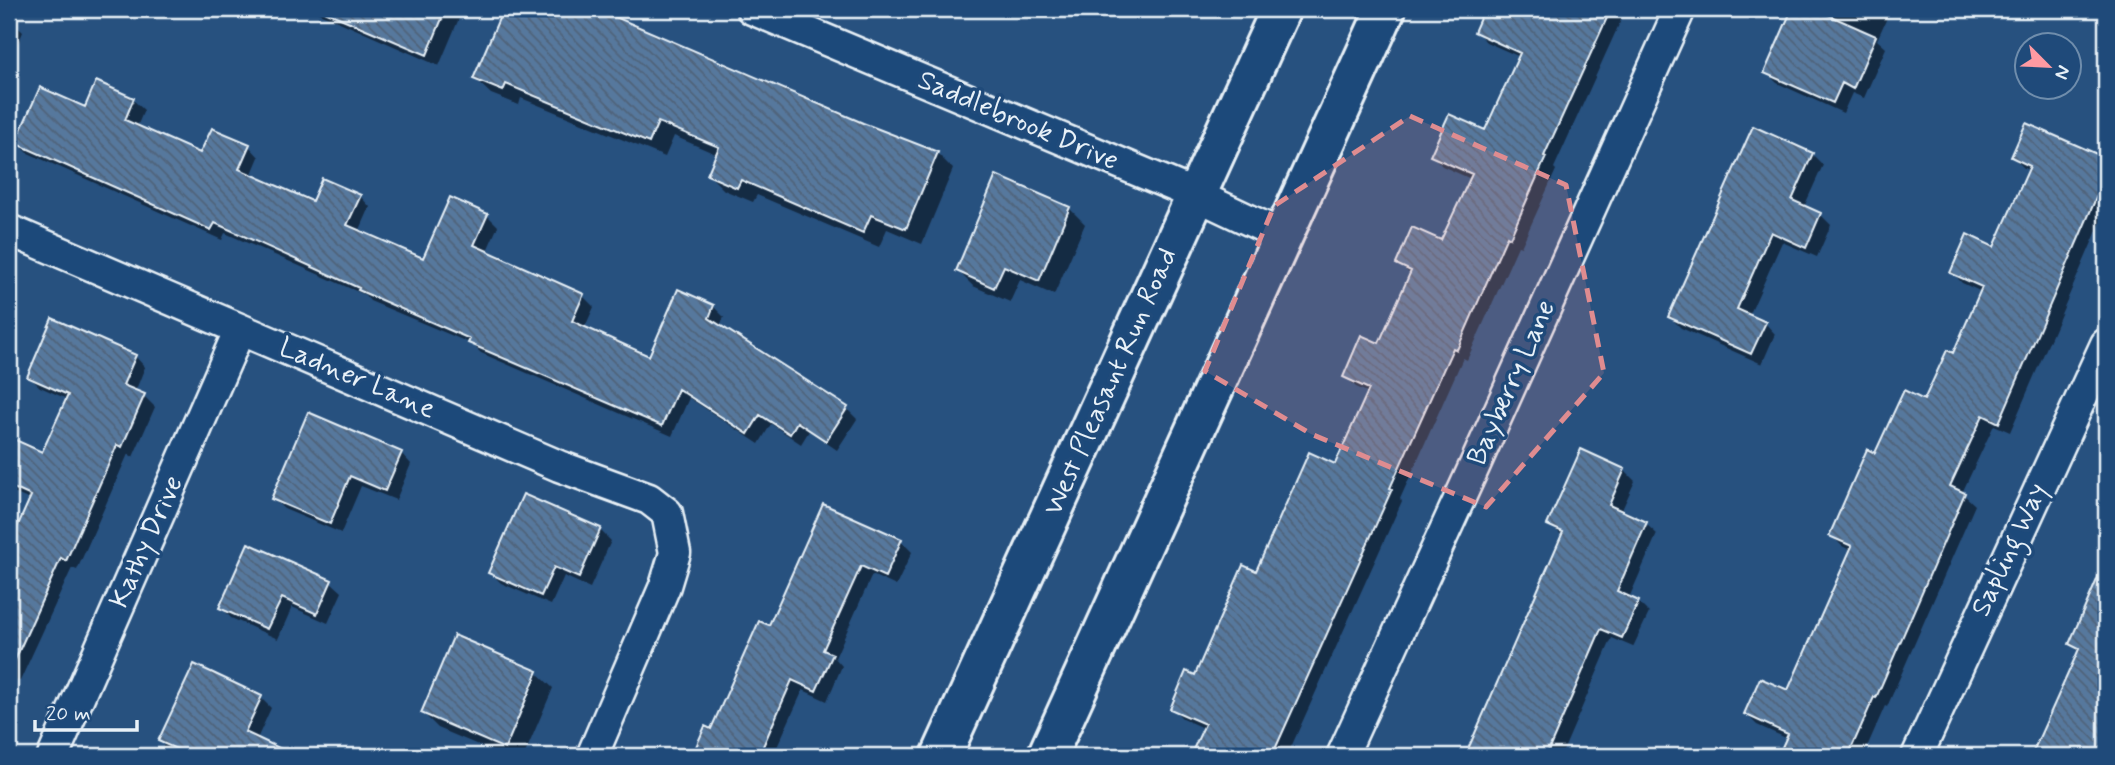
<svg xmlns="http://www.w3.org/2000/svg" width="2115" height="765" font-family="Mynerve,sans-serif">
	<defs>
		<pattern id="building-back-hatch" width="6" height="6" patternUnits="userSpaceOnUse" patternTransform="scale(1.75)"><rect width="6" height="6" fill="#57789d"/><path d="M-1 5l2 2M0 0l6 6M5-1l2 2" fill="none" stroke="#4f6278"/></pattern>
	</defs>
	<rect width="100%" height="100%" fill="#27517f"/>
	<filter id="ink" filterUnits="userSpaceOnUse"><feTurbulence type="fractalNoise" baseFrequency=".0143" numOctaves="2"/><feDisplacementMap in="SourceGraphic" scale="14" xChannelSelector="R" yChannelSelector="G"/><feConvolveMatrix kernelMatrix="1 2 1 2 8 2 1 2 1" color-interpolation-filters="sRGB"/></filter>
	<g filter="url(#ink)">
		<path fill="#0007" d="M310,9H463L439,66Z
			M505,9H585L938,154L953,169L922,244L887,229L879,247L757,195L753,202L724,190L709,175L718,155L674,136L665,157L521,98L519,105L491,94L475,79Z
			M1486,9H1626L1554,168L1556,170L1521,247L1518,246L1467,360L1463,358L1400,499L1402,501L1287,756H1192L1205,729L1183,719L1172,708L1195,677L1257,573L1336,466L1369,393L1356,387L1345,376L1380,345L1411,275L1398,263L1442,243L1471,179L1442,166L1432,155L1486,132L1520,57L1486,42L1476,31Z
			M1794,9H1891L1877,40L1886,48L1864,98L1852,93L1843,113L1777,83L1766,72Z
			M9,19L23,32L9,65Z
			M97,83L133,100L144,110L137,127L201,155L249,146L259,157L251,176L313,203L360,196L370,207L359,232L424,260L487,215L498,226L486,253L583,296L594,307L584,329L650,358L713,306L724,317L720,327L847,409L857,419L837,450L809,431L801,444L771,424L759,444L689,398L672,436L481,353L472,344L370,301L365,295L225,233L222,240L28,153L18,143L85,109Z
			M2106,85V95L2101,89Z
			M2027,125L2106,160V210L2010,432L1994,425L1962,493L1975,505L1887,707L1885,706L1863,756H1783L1781,755L1788,739L1757,725L1746,714L1789,693L1852,551L1842,546L1831,535L1876,455L1925,402L1954,355L1982,292L1962,283L1952,272L1995,249L2030,170L2024,168L2013,157Z
			M1812,154L1823,165L1804,207L1820,214L1831,225L1817,257L1782,242L1749,316L1765,323L1775,334L1762,364L1681,328L1670,317Z
			M1069,208L1085,224L1054,295L1020,280L1010,302L973,286L958,271Z
			M135,356L145,367L135,392L144,396L155,407L133,457L128,454L77,570L72,568L20,681L17,680L9,697V549L30,500L9,491V439L43,454L67,399L40,387L29,377Z
			M401,453L411,464L396,500L361,486L341,533L284,509L273,499Z
			M1624,470L1635,481L1621,512L1646,524L1657,534L1629,598L1638,602L1649,613L1633,647L1612,638L1561,756H1467L1563,536L1549,524Z
			M524,496L600,530L611,541L590,588L564,576L551,605L501,583L490,572Z
			M824,507L901,541L912,552L896,586L872,575L835,658L842,666L827,701L803,690L773,756H694L706,729L712,731L770,628Z
			M249,545L331,582L342,592L328,623L292,607L278,639L231,618L221,607Z
			M2106,563V756H2033L2079,652L2071,644Z
			M455,637L537,673L553,688L524,756H504L438,728L423,713Z
			M261,698L271,708L257,739L271,746L281,756H159L164,744L160,740Z"/>
		<path fill="url(#building-back-hatch)" stroke="#e8f1f8" stroke-width="2" d="M319,9H446L427,55Z
			M503,9H597L863,123L938,152L906,229L871,215L863,233L741,180L737,188L707,175L719,147L658,122L649,143L506,84L503,91L473,79Z
			M1484,9H1611L1544,156L1546,157L1510,238L1507,236L1457,350L1453,348L1390,488L1392,489L1272,756H1190L1205,724L1170,709L1186,671L1195,675L1243,565L1256,571L1309,452L1335,464L1369,389L1343,377L1361,335L1379,343L1411,271L1396,264L1412,227L1441,240L1472,174L1430,156L1449,114L1485,130L1520,53L1474,32Z
			M1792,9H1815L1876,36L1853,89L1842,83L1833,103L1764,73Z
			M96,81L134,98L125,120L200,153L212,128L250,144L239,169L312,201L322,178L361,195L347,225L423,258L450,197L488,214L474,245L584,294L572,321L649,356L678,289L714,305L709,318L848,407L826,441L797,422L790,434L760,415L748,434L678,389L662,426L468,343L470,339L358,290L359,288L215,223L211,230L15,143L40,87L85,107Z
			M2026,123L2106,158V175L1999,423L1983,415L1950,486L1965,493L1876,698L1874,697L1848,756H1778L1788,734L1744,714L1760,678L1788,690L1852,546L1829,536L1867,449L1875,453L1904,390L1924,400L1947,350L1953,353L1982,287L1950,273L1967,234L1994,247L2030,166L2011,157Z
			M1753,126L1813,153L1792,200L1821,213L1806,248L1771,232L1737,309L1766,322L1751,354L1668,317Z
			M996,175L1070,207L1039,281L1004,266L994,288L956,271Z
			M52,318L136,355L123,385L145,394L122,447L117,445L66,561L61,558L9,673V545L31,496L9,486V437L42,452L68,395L27,377Z
			M308,412L402,452L385,491L350,476L330,524L271,499Z
			M1581,449L1625,469L1609,505L1647,522L1617,591L1639,601L1622,638L1601,629L1546,756H1465L1563,532L1547,525Z
			M523,494L601,528L579,578L554,567L541,596L488,573Z
			M823,504L902,539L885,577L861,566L823,650L833,654L816,691L792,680L761,751L774,756H692L705,726L711,729L759,621L769,625Z
			M248,543L332,580L317,614L282,598L267,629L219,608Z
			M2106,559V756H2031L2079,649L2069,644Z
			M454,635L538,671L505,749L421,713Z
			M194,664L262,696L245,732L296,756H192L158,741Z"/>
		<g fill="none" stroke-linecap="round" stroke-linejoin="round">
			<g stroke="#e8f1f8" stroke-width="35">
				<path id="street" d="M752,9L1196,195L1283,236
					M9,230L559,466L649,499L667,513L675,553L665,586L592,756
					M53,756L240,329
					M1342,756L1474,467L1680,9
					M1917,756L2106,344"/>
			</g>
			<g stroke="#e8f1f8" stroke-width="44">
				<path id="secondary" d="M941,756L1281,9
					M1047,756L1386,9"/>
			</g>
			<use href="#street" stroke="#1f4a7a" stroke-width="30"/>
			<use href="#secondary" stroke="#1f4a7a" stroke-width="38"/>
		</g>
	</g>
	<path fill="#df8c90" fill-opacity="0.2" stroke="#df8c90" stroke-width="5" stroke-dasharray="14 9" stroke-linejoin="round" d="M1410,116L1566,185L1604,373L1486,507L1311,434L1205,371L1274,206Z"/>
	<g text-anchor="middle" dominant-baseline="central" stroke-width="7" stroke-linejoin="round" paint-order="stroke">
		<g font-size="28" fill="#e8f1f8" stroke="#1f4a7a">
			<text transform="translate(1018 121) rotate(23)">Saddlebrook Drive</text>
			<text transform="translate(357 379) rotate(23)">Ladner Lane</text>
			<text transform="translate(1111 382) rotate(-66)">West Pleasant Run Road</text>
			<text transform="translate(1512 383) rotate(-66)">Bayberry Lane</text>
			<text transform="translate(147 542) rotate(-66)">Kathy Drive</text>
			<text transform="translate(2010 550) rotate(-65)">Sapling Way</text>
		</g>
	</g>
	<rect width="2115" height="765" fill="none" stroke="#1f4a7a" stroke-width="35"/>
	<rect x="18" y="18" width="2080" height="730" fill="none" stroke="#e8f1f8" stroke-width="2.5" filter="url(#ink)"/>
	<g transform="translate(2048 66) rotate(114)"><circle r="33" fill="#1f4a7a" stroke="#6f8dac" stroke-width="2"/>
	<path d="M0-5L12 26L0 18L-12 26Z" fill="#ff9aa2"/>
	<text y="-10" font-size="19" font-weight="bold" text-anchor="middle" fill="#e8f1f8">N</text>
	</g>
	<path d="M35 720v10h102v-10" fill="none" stroke="#e8f1f8" stroke-width="3.5"/>
	<text x="46" y="720" font-size="21" fill="#e8f1f8" stroke="#1f4a7a" stroke-width="5" paint-order="stroke">20 m</text>
</svg>
